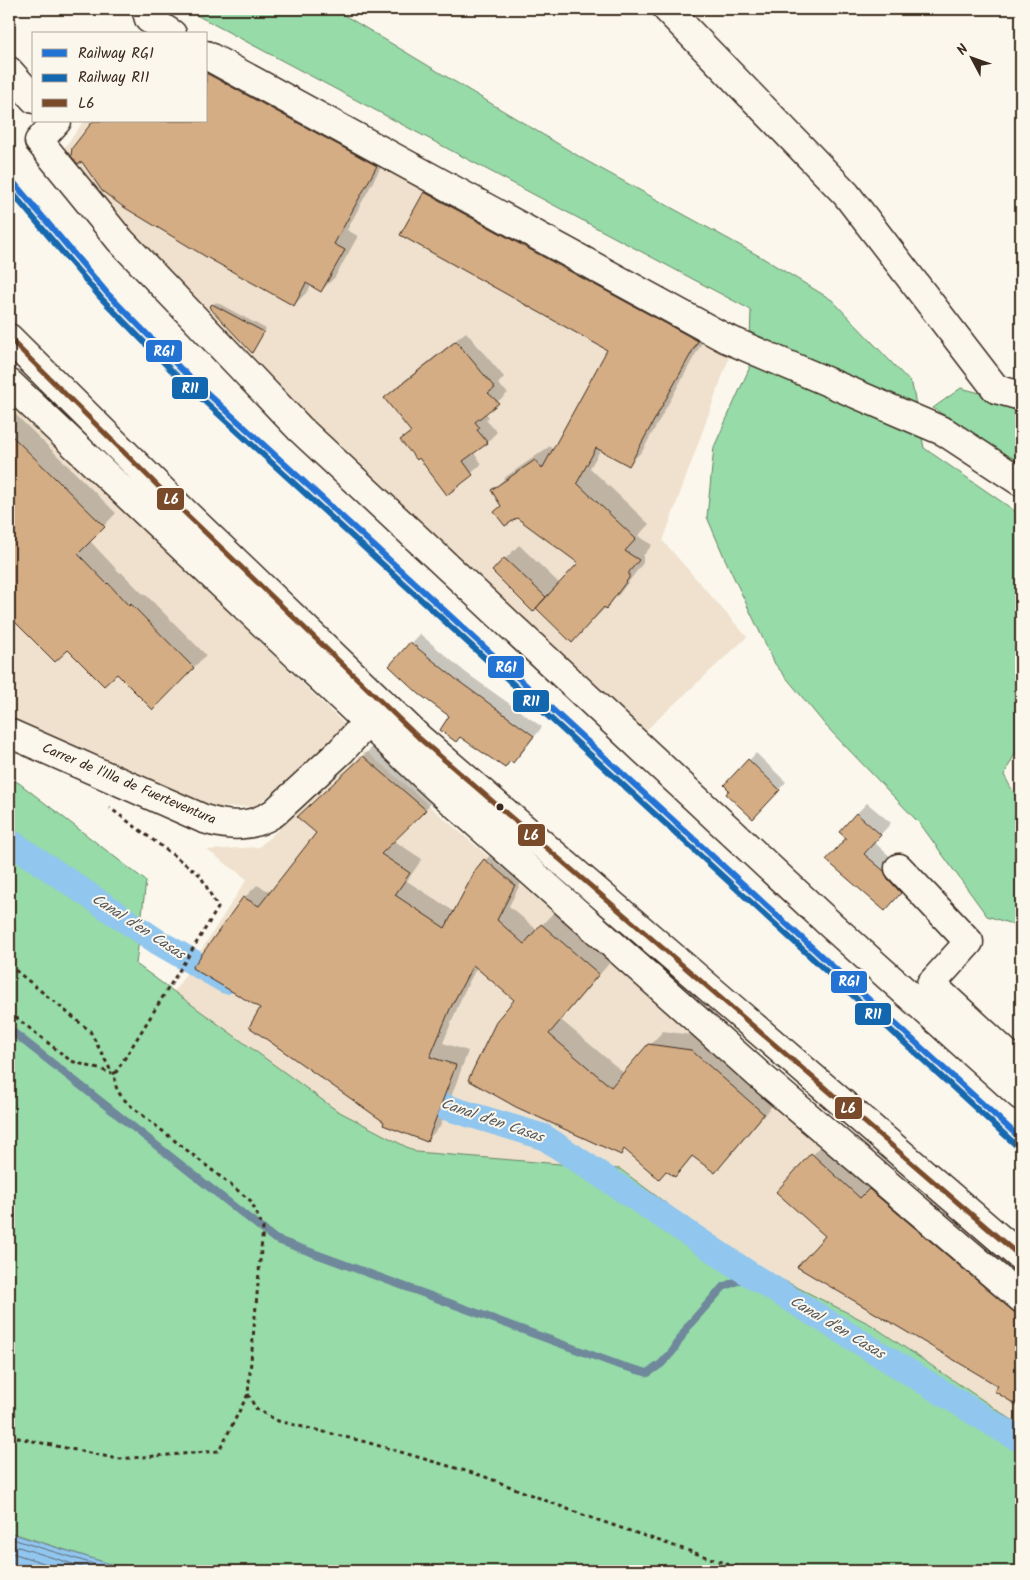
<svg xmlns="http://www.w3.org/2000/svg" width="1030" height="1580" font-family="Kalam,sans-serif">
	<rect width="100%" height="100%" fill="#fbf7ec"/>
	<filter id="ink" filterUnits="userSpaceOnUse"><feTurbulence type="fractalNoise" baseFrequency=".02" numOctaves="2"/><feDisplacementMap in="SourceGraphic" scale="10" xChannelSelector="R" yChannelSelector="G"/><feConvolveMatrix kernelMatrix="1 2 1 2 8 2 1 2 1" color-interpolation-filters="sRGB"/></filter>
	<g filter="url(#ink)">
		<path fill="#efe1cd" d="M206,62L731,352L663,541L747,637L643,733L461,564L277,388L59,155L84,121H206Z
			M9,403L133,518L345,725L295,776L255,806L218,808L9,716Z
			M366,751L1021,1316V1426L870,1324L741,1259L620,1169L416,1152L336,1110L174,992L247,879L207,850L259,847Z"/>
		<path fill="#96dba8" stroke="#688263" d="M185,9H334L585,160L761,257L832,300L912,384L924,448L1021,515V742L1004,775L1021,806V927L987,916L921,825L826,726L775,664L725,559L707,517L714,447L749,369L751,310Z
			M961,388L1021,404V465L933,408Z
			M9,778L19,783L146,881L136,964L336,1110L416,1152L620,1169L741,1259L870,1324L1021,1426V1571H132L9,1532Z"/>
		<path fill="#91c6ef" stroke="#6f889b" d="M9,1532L16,1535L132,1571H9Z"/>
		<path fill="#0003" d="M206,49L389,152L347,230L358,236L335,277L321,291L311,285L308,291L294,305L206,121Z
			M439,178L711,326L643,450L629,465L601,449L590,468L649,524L638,536L652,545L643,556V563L620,593L586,627L537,606L493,571L519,545L560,584L580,562L493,490L507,476L550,446L553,451L609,350L401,235L425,192Z
			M216,302L266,329L252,351L211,307Z
			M466,332L504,377L498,384L508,393L485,412L489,417L486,420L497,432L487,442L473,452L482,464L448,493L419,457L402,440L411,430L385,398L395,388Z
			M9,408L116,513L90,541L120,573L121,572L143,594L144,593L206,655L153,709L117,672L13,619L9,623Z
			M420,634L465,672L542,727L522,753L513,761L461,736L456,741L451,716L391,666Z
			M377,743L439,796L393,840L422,859L407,881L455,912L477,869L499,846L527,871L509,906L537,930L555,911L612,960L561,1020L624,1073L663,1031L705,1037L777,1100L728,1158L714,1171L694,1155L675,1176L625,1148L620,1153L516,1000L477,967L463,994L443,1043L468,1051L440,1127L427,1140L386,1122L262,1008L244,898L257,885L271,892L318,833L312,803Z
			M756,753L786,782L760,810L726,785Z
			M867,803L891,823L874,842L894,860L911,881L885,910L847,838L856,814Z
			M823,1144L1021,1300V1407L996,1390L1000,1386L826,1236L778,1192Z"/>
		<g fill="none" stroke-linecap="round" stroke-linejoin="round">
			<path stroke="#5d6872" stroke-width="1" d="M9,1538L116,1571
				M9,1544L95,1571
				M9,1552L69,1571"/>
			<path stroke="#6f889b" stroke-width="8" d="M9,1029L275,1239L619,1365L648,1373L661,1364L673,1351L688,1326L723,1287L751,1275"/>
			<path stroke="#91c6ef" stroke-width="26" d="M9,841L158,942L226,981
				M410,1086L445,1107L544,1137L751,1275L995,1425L1021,1440"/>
		</g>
		<path fill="#d4ad85" stroke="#3b2a1e" d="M206,73L377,166L334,244L345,250L321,292L306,283L294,306L208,258L122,206L102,191L82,162L78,164L71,156L72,148L93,121H206Z
			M424,192L698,341L629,466L596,448L577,483L636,539L625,551L639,560L629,572V578L606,609L604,607L572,643L536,608L578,563L517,518L505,526L494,512L501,506L491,490L535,460L542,469L607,350L400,235Z
			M212,304L264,332L252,353L209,307Z
			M456,341L495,388L488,393L499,403L475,422L480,428L477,430L488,443L463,461L473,475L447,495L419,458L417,460L400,440L411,432L384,398Z
			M9,433L105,527L78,554L107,584L108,583L129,606L131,604L194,668L153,710L117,674L104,686L68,650L55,662L9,616Z
			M504,558L546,597L533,612L492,571Z
			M410,642L457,680L534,736L513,763L510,761L505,768L460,737L456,742L440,730L449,716L419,694L389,666Z
			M363,756L426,810L381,854L410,873L395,895L445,928L476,869L484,859L515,885L497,920L524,944L541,924L599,974L549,1034L611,1087L648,1044L691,1050L764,1114L715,1173L692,1156L675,1177L666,1171L659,1179L624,1149L621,1155L516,1107L468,1080L497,1020L514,1000L473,965L450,1009L430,1057L456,1065L427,1142L383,1125L384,1122L249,1027L260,1008L192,968L243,897L259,906L316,833L297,817Z
			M748,759L780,790L753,819L726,794L729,790L724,785Z
			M856,813L881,835L864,854L884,871L888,879L901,893L885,911L826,860L846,838L839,832Z
			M811,1153L860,1198L869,1189L1021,1318V1408L994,1391L998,1386L797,1267L825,1236L776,1192Z"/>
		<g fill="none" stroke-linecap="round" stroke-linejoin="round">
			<g stroke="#3b2a1e" stroke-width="31">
				<path id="minor" d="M146,9L149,19L172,34
					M667,9L846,194L996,389L1021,396
					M206,55L725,338L945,432L1021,482
					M9,71L34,99
					M57,121L39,141L119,239L300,429L831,925L1021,1096
					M9,338L183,511L419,738L1021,1257
					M9,383L437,788L758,1074L1021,1298
					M9,733L204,819C229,827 251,828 274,813L341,751L378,710
					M899,868L969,942L931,984L1021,1067"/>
			</g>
			<path stroke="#3b2a1e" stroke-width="3" stroke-dasharray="4 4" stroke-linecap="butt" d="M9,965L90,1031L111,1071L115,1074
				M9,1012L71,1061L112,1073
				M248,1394L256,1409L278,1421L366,1442L483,1476L583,1515L748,1571
				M9,1436L118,1459L219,1451L248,1394L263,1228L251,1201L131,1106C121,1097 113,1088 115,1074L218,908L200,875L110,808"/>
			<use href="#minor" stroke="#fbf7ec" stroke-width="28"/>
			<g stroke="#fbf7ec" stroke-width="9">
				<path id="bus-1" d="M9,338L183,511L419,738L1021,1257"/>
			</g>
			<use href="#bus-1" stroke="#7a4b2a" stroke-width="5"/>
			<g stroke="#fbf7ec" stroke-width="10">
				<path id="rail-1" d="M9,177L107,293L181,369L1021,1139"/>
			</g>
			<g stroke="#fbf7ec" stroke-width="10">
				<path id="rail-2" d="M9,189L101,298L176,375L1016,1145"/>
			</g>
			<use href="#rail-1" stroke="#2373d5" stroke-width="6"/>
			<use href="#rail-2" stroke="#1267af" stroke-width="6"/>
		</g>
	</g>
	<circle fill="#3b2a1e" stroke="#fbf7ec" stroke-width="2" cx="500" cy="807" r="4.5"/>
	<g text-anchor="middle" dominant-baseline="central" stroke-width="4" stroke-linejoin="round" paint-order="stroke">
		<g font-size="14" fill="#3b2a1e" stroke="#fbf7ec">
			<text transform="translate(129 784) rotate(23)">Carrer de l'Illa de Fuerteventura</text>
		</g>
		<g font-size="15" font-style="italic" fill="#55595d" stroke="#fbf7ec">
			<text transform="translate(138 927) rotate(33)">Canal d'en Casas</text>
			<text transform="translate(492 1121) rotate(19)">Canal d'en Casas</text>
			<text transform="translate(837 1328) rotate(31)">Canal d'en Casas</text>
		</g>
	</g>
	<g stroke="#fbf7ec" stroke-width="2">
		<rect x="145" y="339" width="38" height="24" rx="5" fill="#2373d5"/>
		<rect x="171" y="376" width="38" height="24" rx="5" fill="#1267af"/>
		<rect x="156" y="487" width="29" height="24" rx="5" fill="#7a4b2a"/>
		<rect x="487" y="655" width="38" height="24" rx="5" fill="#2373d5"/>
		<rect x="512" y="689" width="38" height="24" rx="5" fill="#1267af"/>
		<rect x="517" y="823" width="29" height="24" rx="5" fill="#7a4b2a"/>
		<rect x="830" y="970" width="38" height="24" rx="5" fill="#2373d5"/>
		<rect x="854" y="1002" width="38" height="24" rx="5" fill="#1267af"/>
		<rect x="834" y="1096" width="29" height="24" rx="5" fill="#7a4b2a"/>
	</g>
	<g font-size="14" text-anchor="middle" font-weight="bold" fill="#fff">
		<text x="164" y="356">RG1</text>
		<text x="190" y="393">R11</text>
		<text x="171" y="504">L6</text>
		<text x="506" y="672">RG1</text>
		<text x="531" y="706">R11</text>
		<text x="531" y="840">L6</text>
		<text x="849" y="986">RG1</text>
		<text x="873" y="1019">R11</text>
		<text x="848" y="1113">L6</text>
	</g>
	<rect width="1030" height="1580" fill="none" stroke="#fbf7ec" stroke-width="30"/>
	<rect x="15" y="15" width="1000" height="1550" fill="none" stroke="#3b2a1e" stroke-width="2" filter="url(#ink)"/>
	<rect x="32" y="32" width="175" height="90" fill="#fbf7ec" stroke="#aea59a"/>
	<rect x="42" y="49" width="25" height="8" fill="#2373d5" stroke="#aea59a"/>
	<text x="78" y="58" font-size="15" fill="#3b2a1e">Railway RG1</text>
	<rect x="42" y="74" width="25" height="8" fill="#1267af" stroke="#aea59a"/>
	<text x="78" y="82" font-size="15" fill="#3b2a1e">Railway R11</text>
	<rect x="42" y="99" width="25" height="8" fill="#7a4b2a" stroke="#aea59a"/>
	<text x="78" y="108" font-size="15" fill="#3b2a1e">L6</text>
	<g transform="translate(972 58) rotate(311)" stroke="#fbf7ec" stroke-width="4" paint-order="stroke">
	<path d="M0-4L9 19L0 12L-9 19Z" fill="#3b2a1e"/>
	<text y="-8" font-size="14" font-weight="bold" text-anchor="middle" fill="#3b2a1e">N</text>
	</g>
</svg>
